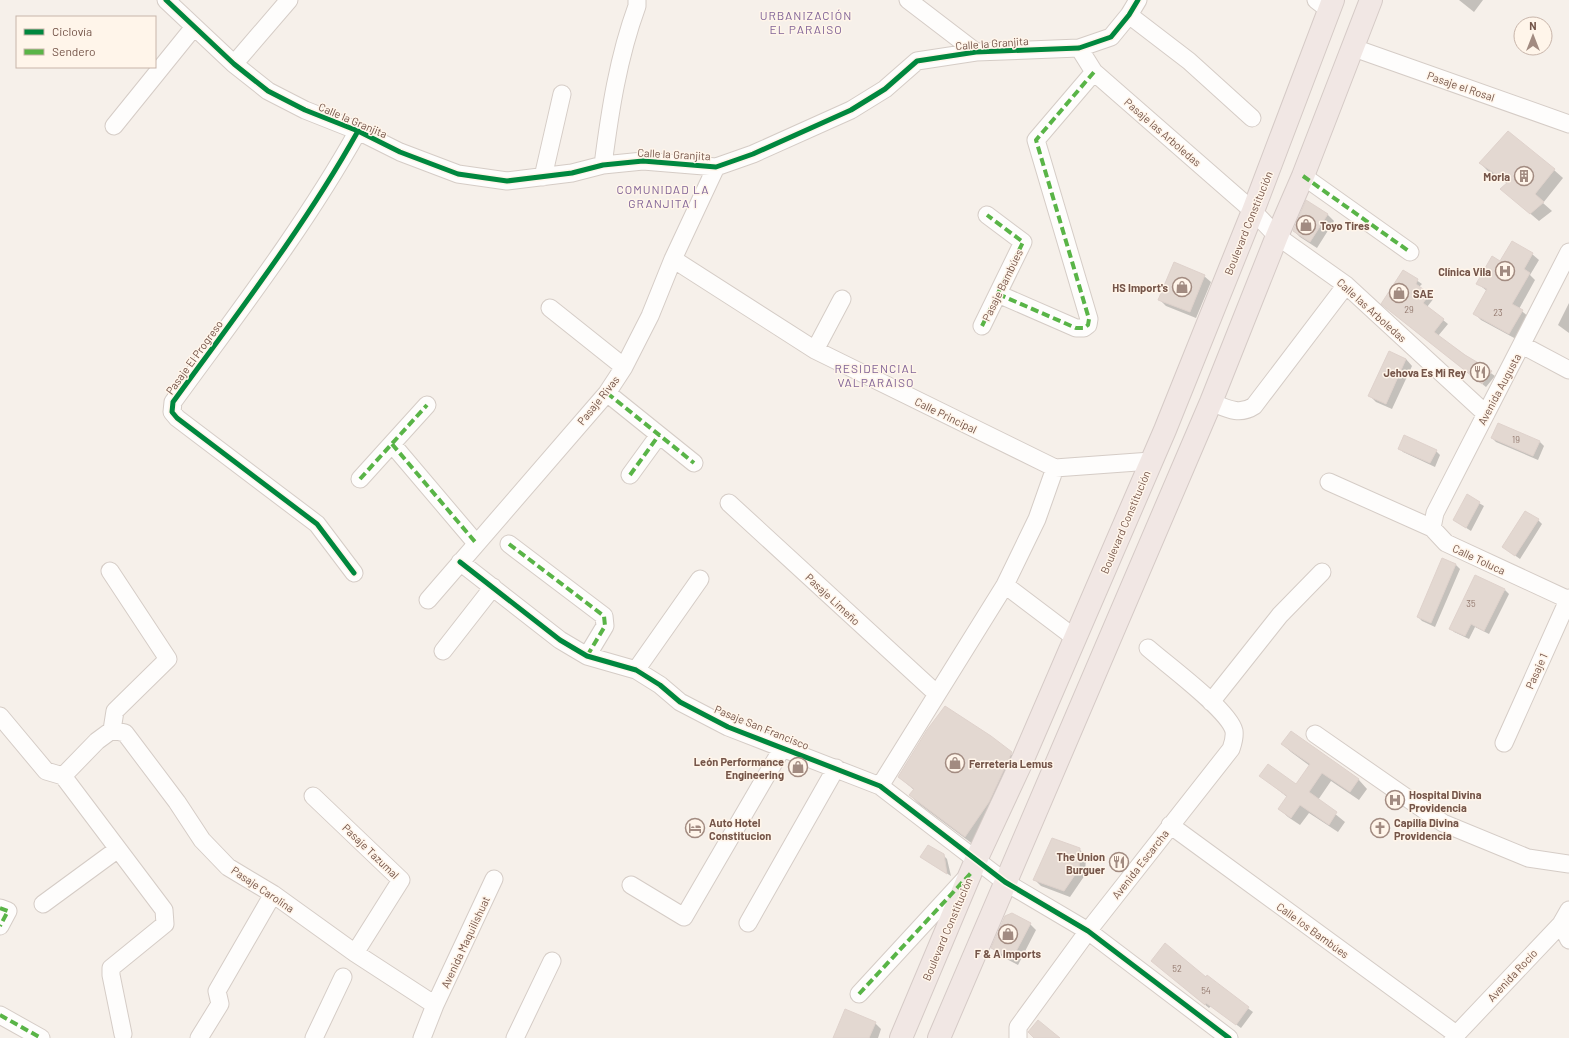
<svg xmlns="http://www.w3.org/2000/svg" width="1569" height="1038" font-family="Barlow,sans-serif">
	<rect width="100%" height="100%" fill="#f6f0ea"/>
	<path fill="#0003" d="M1459,0H1483L1474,12Z
		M1480,163L1554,170L1563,178L1543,203L1552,211L1539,221L1501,189L1508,184L1489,172Z
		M1327,214L1334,221L1317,248L1300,237L1294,231Z
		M1532,254L1539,260L1530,275L1535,280L1519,309L1529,317L1516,339L1481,320L1474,313L1487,291L1477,283L1501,262Z
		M1403,271L1422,284L1419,287L1434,298L1427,307L1448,324L1438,336L1495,376L1486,387L1386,307Z
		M1204,276L1211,282L1196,318L1166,306L1160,300Z
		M1569,303V333L1558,325Z
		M1389,352L1406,359L1412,366L1392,409L1376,402L1370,396Z
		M1492,438L1540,442L1544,446L1538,460L1496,442Z
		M1399,448L1436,451L1440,455L1435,467L1403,452Z
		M1467,496L1484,506L1471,531L1454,520Z
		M1538,520L1542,524L1520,559L1503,547Z
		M1443,560L1456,565L1460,569L1435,627L1422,621L1418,617Z
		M1505,590L1509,594L1489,634L1475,627L1469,639L1454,632L1450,628Z
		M1291,732L1359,780L1367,789L1359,800L1331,781L1318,800L1345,822L1338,832L1309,813L1300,825L1288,817L1279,809L1287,797L1261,776L1296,785L1310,766L1291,752L1282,744Z
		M991,737L1020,762L974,845L919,804L910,795L914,790L899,777Z
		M1079,849L1086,856L1085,875L1070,897L1041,886L1035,880Z
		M943,855L947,859L951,876L921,857Z
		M1030,924L1036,930L1018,965L999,955L992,948Z
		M1156,964L1206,978L1253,1012L1241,1028L1211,1006L1209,1008Z
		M875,1023L881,1029L878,1038H834Z"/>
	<path fill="#e3d8d1" stroke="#dfd2cc" d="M1508,131L1555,169L1535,194L1544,202L1530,214L1500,189L1508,182L1479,163Z
		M1306,200L1328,214L1310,242L1293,231Z
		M1512,241L1533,253L1524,269L1530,273L1512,304L1523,310L1509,334L1473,314L1487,289L1476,284L1492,256L1500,261Z
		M1174,262L1205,275L1190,312L1158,300Z
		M1403,270L1418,279L1416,284L1430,294L1423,303L1444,319L1434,332L1465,355L1492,371L1482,384L1381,304Z
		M1389,351L1406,359L1386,404L1368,396Z
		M1498,423L1540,441L1533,456L1491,438Z
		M1404,435L1437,450L1430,463L1398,449Z
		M1467,494L1480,502L1466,528L1453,520Z
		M1525,511L1539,519L1515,556L1502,547Z
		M1442,558L1456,564L1431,623L1417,617Z
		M1475,575L1505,589L1484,631L1471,624L1465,636L1449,629Z
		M945,706L991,736L1012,752L989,802L965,837L909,795L914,789L898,777L927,730Z
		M1291,731L1359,779L1350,792L1322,773L1309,792L1337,812L1329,825L1300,805L1291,818L1278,809L1287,796L1259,776L1268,764L1296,784L1310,764L1281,744Z
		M1052,838L1080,848L1079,869L1064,891L1033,880Z
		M928,845L944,854L947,874L920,857Z
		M1012,913L1031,923L1012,959L991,948L1005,916Z
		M1165,943L1206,977L1207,975L1249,1007L1236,1025L1206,1003L1205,1005L1151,961Z
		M845,1009L876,1022L869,1038H833Z
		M1038,1020L1060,1038H1034L1028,1032Z"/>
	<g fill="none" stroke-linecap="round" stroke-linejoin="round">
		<g stroke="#d5ccc6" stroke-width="19">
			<path id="minor" d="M166,0L234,64L268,91L305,110L358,131L400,152L458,174L507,181L572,173L603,165L643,161L716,167L753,154L851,110L885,89L917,61L976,52L1079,48L1111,37L1129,15L1138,0
				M908,0L976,52
				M1316,0L1329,10
				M1129,15L1189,61L1252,118
				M1079,48L1094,72L1253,211L1277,236L1346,285L1486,414
				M1354,48L1569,124
				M234,64L289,0
				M114,126L194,27
				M603,165C610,111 618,58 637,6V0
				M1303,176L1410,252
				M543,177L562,94
				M673,259L815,350L1055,468L1151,461
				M998,294L1076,328H1084L1088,325L1089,319L1036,140L1094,72
				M550,308L624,367
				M982,326L1023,242L987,215
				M1522,345L1569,370
				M815,350L842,299
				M607,393L694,463
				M1211,402C1226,408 1239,416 1254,406L1346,285
				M392,444L476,543
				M630,475L659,435
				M360,479L427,405
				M1329,482L1432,528L1446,543L1569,600
				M729,503L937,694
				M1432,528L1435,513L1569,252
				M509,544L604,616L605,626L587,656
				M460,562L560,640L587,656L636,670L660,685L680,702L728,727L880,786L1005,882L1088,931L1229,1038
				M110,571L168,659L115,711L112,730
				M354,573L317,524L177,418L172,412L173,402C237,314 305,226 358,131
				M1005,585L1075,638
				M428,600L607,393L624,367L650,316L673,259L716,167
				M443,651L493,587
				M636,670L700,579
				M1211,702L1280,615L1322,572
				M0,716L46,771L63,776L164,910L165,924L111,968V975L123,1034
				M1315,734L1443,823L1528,858L1569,864
				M1504,743L1569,598
				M63,776L97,741L112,730L125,733L177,802L202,840L228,867L273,894L355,953L435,1005L422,1038
				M880,786L1005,585L1037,519L1055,468
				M313,796L401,880L355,953
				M1170,825L1456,1034
				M631,885L684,917L783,747
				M43,904L118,849
				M0,908L8,911L0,926
				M748,923L836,768
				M1561,924L1569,940
				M859,994L964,880
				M435,1005L494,879
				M0,1015L41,1038
				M199,1038L220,1004L217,991L273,894
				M314,1038L343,977
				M515,1038L552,961
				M1018,1038V1027L1088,931L1231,749C1233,743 1235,738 1234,731C1229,710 1166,664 1148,648
				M1453,1038L1561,924L1569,910"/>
		</g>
		<g stroke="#d5cac6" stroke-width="24">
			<path id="highway" d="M901,1038L976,860L1023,759L1165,430L1253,211L1333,0
				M939,1038L1211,402L1277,236L1303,176L1371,0"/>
		</g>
		<use href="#minor" stroke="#fefdfc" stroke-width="17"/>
		<use href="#highway" stroke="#f1e7e4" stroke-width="22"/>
		<path stroke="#59b447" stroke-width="4" stroke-dasharray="8 4" stroke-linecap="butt" d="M1303,176L1410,252
			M998,294L1076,328H1084L1088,325L1089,319L1036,140L1094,72
			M982,326L1023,242L987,215
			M607,393L694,463
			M392,444L476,543
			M630,475L659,435
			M360,479L427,405
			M509,544L604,616L605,626L587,656
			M0,908L8,911L0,926
			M859,994L971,873
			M0,1015L41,1038"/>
		<g stroke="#fff5ea" stroke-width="8">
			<path id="cycleway" d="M166,0L234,64L268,91L305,110L358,131L400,152L458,174L507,181L572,173L603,165L643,161L716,167L753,154L851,110L885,89L917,61L976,52L1079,48L1111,37L1129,15L1138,0
				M460,562L560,640L587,656L636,670L660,685L680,702L728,727L880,786L1005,882L1088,931L1229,1038
				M354,573L317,524L177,418L172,412L173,402C237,314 305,226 358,131"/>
		</g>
		<use href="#cycleway" stroke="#00873e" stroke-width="5"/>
	</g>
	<defs>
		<g id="building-ring" transform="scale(1)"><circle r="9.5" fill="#fff5ea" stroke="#a28b81" stroke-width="1.5"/><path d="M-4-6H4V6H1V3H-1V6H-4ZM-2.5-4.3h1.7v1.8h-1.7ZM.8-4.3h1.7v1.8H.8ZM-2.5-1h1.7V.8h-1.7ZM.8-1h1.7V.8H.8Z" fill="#a28b81"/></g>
		<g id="shop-ring" transform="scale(1)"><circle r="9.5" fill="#fff5ea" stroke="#a28b81" stroke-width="1.5"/><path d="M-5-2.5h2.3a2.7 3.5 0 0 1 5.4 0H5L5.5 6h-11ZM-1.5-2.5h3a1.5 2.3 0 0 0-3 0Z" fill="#a28b81"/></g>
		<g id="hospital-ring" transform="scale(1)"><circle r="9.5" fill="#fff5ea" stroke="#a28b81" stroke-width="1.5"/><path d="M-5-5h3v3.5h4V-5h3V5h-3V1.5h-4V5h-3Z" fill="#a28b81"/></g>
		<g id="restaurant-ring" transform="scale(1)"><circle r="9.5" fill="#fff5ea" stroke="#a28b81" stroke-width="1.5"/><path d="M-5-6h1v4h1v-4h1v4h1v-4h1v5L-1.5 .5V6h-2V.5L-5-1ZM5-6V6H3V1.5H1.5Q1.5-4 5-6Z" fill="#a28b81"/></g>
		<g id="hotel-ring" transform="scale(1)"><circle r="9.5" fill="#fff5ea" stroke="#a28b81" stroke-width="1.5"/><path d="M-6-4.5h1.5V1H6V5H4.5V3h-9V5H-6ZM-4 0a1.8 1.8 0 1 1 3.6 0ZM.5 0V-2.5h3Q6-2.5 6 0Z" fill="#a28b81"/></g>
		<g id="church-ring" transform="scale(1)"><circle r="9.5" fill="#fff5ea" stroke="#a28b81" stroke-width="1.5"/><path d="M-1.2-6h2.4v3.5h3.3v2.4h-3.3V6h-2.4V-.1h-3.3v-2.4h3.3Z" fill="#a28b81"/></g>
	</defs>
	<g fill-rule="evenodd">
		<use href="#building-ring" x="1524" y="176"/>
		<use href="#shop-ring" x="1306" y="225"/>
		<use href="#hospital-ring" x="1505" y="271"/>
		<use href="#shop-ring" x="1182" y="287"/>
		<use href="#shop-ring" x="1399" y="293"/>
		<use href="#restaurant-ring" x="1480" y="372"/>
		<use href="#shop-ring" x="955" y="763"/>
		<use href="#shop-ring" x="798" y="767"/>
		<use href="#hospital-ring" x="1395" y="800"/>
		<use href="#hotel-ring" x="695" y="828"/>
		<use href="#church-ring" x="1380" y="828"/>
		<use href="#restaurant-ring" x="1119" y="862"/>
		<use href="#shop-ring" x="1008" y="934"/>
	</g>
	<g text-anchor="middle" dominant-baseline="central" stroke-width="3" stroke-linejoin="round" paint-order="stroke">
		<g font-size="9" fill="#92786d">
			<text x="1409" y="309">29</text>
			<text x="1498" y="312">23</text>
			<text x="1516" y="439">19</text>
			<text x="1471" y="603">35</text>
			<text x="1177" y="968">52</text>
			<text x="1206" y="990">54</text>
		</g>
		<g font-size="11" fill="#755549" stroke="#fff5ea">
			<text transform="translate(992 43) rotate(-4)">Calle la Granjita</text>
			<text transform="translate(1461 86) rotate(19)">Pasaje el Rosal</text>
			<text transform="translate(353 120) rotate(23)">Calle la Granjita</text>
			<text transform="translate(1163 132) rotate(41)">Pasaje las Arboledas</text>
			<text transform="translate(674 154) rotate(3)">Calle la Granjita</text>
			<text transform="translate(1248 223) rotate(-68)">Boulevard Constitución</text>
			<text transform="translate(1002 285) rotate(-64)">Pasaje Bambúes</text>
			<text transform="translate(1372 310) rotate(42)">Calle las Arboledas</text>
			<text transform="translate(194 357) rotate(-54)">Pasaje El Progreso</text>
			<text transform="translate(1499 389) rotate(-62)">Avenida Augusta</text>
			<text transform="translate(598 400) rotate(-51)">Pasaje Rivas</text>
			<text transform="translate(946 415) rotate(26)">Calle Principal</text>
			<text transform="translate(1125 522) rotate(-67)">Boulevard Constitución</text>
			<text transform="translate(1479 559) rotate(25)">Calle Toluca</text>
			<text transform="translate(833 599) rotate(43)">Pasaje Limeño</text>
			<text transform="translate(1536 671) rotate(-66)">Pasaje 1</text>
			<text transform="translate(762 727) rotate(22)">Pasaje San Francisco</text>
			<text transform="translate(371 851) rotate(44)">Pasaje Tazumal</text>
			<text transform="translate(1140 864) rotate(-52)">Avenida Escarcha</text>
			<text transform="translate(263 889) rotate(34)">Pasaje Carolina</text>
			<text transform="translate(947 929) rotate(-67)">Boulevard Constitución</text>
			<text transform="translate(1313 930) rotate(36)">Calle los Bambúes</text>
			<text transform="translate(465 942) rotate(-65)">Avenida Maquilishuat</text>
			<text transform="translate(1512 975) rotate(-47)">Avenida Rocío</text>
		</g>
		<g font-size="11" font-weight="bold" fill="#755549" stroke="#fff5ea" text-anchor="end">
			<text x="1510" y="176">Morla</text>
			<text x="1320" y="225" text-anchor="start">Toyo Tires</text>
			<text x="1491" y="271">Clínica Vila</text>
			<text x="1168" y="287">HS Import's</text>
			<text x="1413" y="293" text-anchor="start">SAE</text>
			<text x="1466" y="372">Jehova Es Mi Rey</text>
			<text x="784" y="761">León Performance<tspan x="784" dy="13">Engineering</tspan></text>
			<text x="969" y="763" text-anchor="start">Ferreteria Lemus</text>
			<text x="1409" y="794" text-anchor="start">Hospital Divina<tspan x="1409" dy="13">Providencia</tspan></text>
			<text x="709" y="822" text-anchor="start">Auto Hotel<tspan x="709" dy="13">Constitucion</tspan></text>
			<text x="1394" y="822" text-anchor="start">Capilla Divina<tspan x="1394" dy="13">Providencia</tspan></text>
			<text x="1105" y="856">The Union<tspan x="1105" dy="13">Burguer</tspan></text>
			<text x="1008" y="953" text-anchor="middle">F &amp; A Imports</text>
		</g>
		<g font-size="12" letter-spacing="1" fill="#826598" stroke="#fff5ea">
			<text x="806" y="15">URBANIZACIÓN<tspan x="806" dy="14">EL PARAISO</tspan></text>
			<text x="663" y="189">COMUNIDAD LA<tspan x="663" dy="14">GRANJITA I</tspan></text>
			<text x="876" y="368">RESIDENCIAL<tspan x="876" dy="14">VALPARAISO</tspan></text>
		</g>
	</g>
	<rect x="16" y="16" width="140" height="52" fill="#fff5ea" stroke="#c8b5aa"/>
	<rect x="24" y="29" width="20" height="6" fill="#00873e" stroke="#c8b5aa"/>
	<text x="52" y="36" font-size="12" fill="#755549">Ciclovía</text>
	<rect x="24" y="49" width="20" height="6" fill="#59b447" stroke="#c8b5aa"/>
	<text x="52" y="56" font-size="12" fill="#755549">Sendero</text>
	<g transform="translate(1533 36)"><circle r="19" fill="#fff5ea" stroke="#c8b5aa"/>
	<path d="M0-3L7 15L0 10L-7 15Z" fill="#a28b81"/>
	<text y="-6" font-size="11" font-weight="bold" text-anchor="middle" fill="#755549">N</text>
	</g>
</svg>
